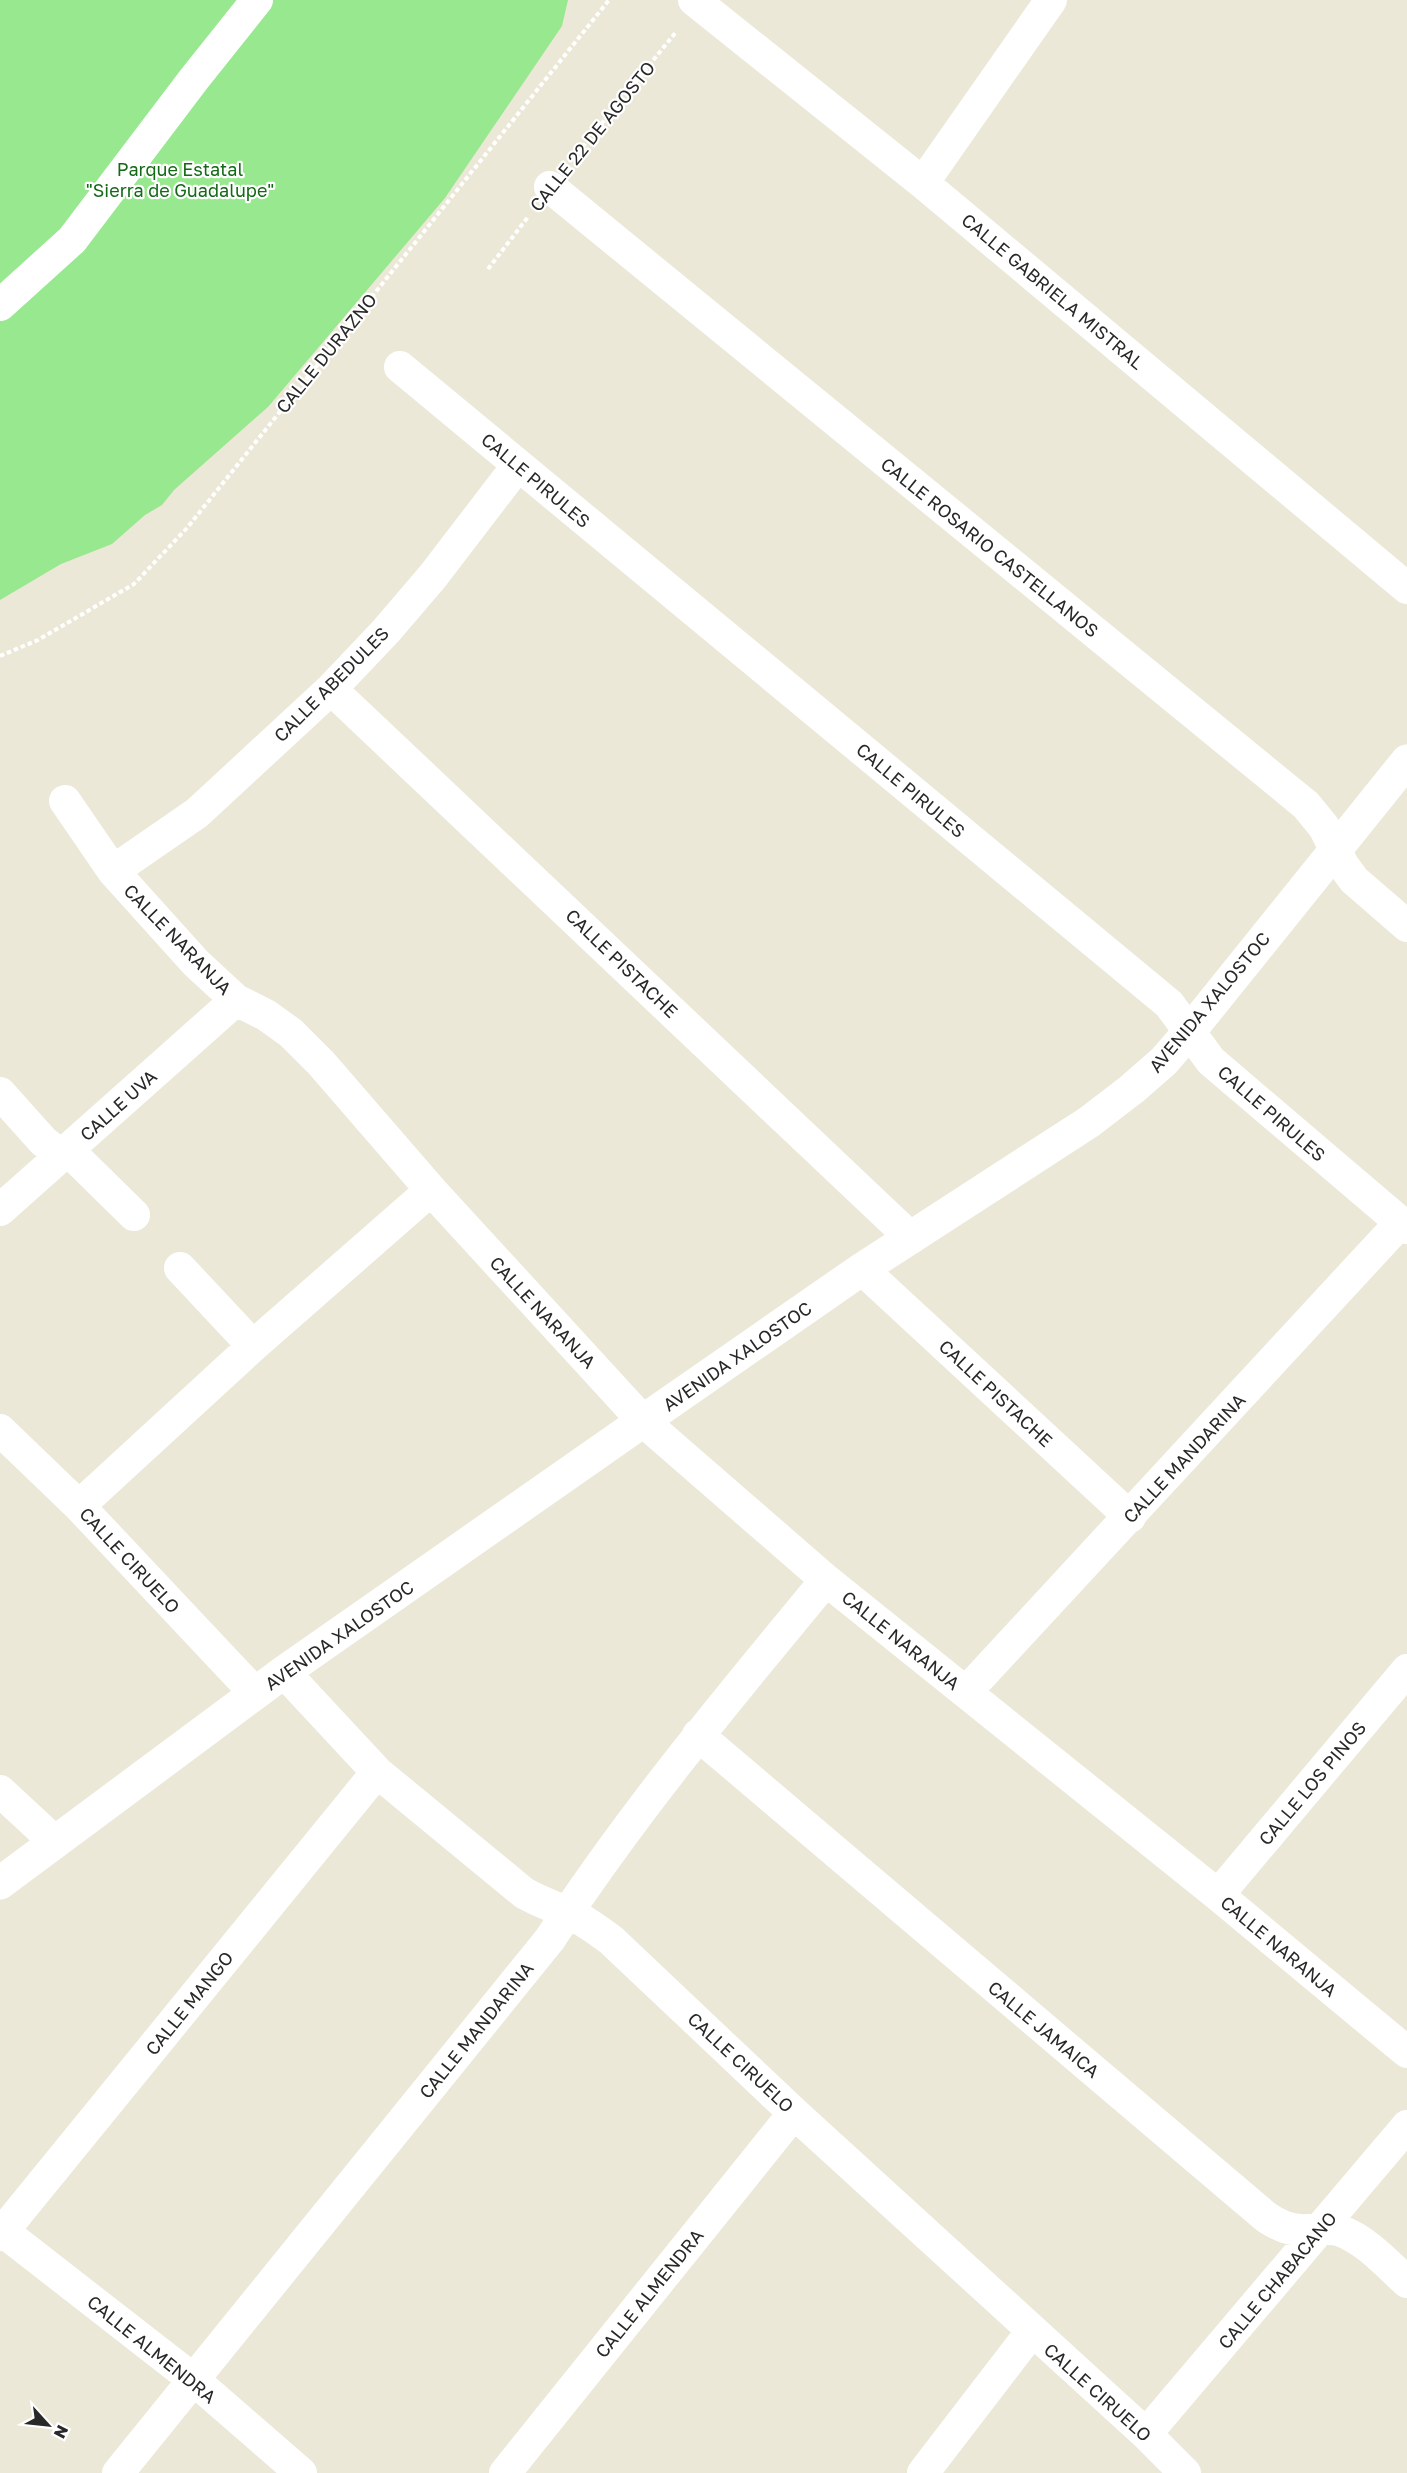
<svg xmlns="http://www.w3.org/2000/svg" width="1407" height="2473" font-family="'Golos Text',sans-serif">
	<rect width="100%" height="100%" fill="#ece8d7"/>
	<path fill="#97e88e" d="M0,0H568L562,26L445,198L268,407L174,490L162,505L145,515L112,544L61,564L0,600Z"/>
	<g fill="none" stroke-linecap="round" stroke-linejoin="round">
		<path stroke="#fff" stroke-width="4" stroke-dasharray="4.5 3" stroke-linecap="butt" d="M573,159L676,32
			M488,269L528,217
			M0,656L38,640L134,584L187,528L609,0"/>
		<path stroke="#fff" stroke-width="32" d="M694,0L923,183L1407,588
			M923,183L1051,0
			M550,187L1306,805L1324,827L1343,865L1354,880L1407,926
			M0,305L72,240L194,79L257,0
			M400,367L1169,1004L1211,1061L1407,1228
			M331,689L911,1238
			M65,801L113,871L196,963L236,1000L266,1015L291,1033L321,1063L431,1190L643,1421L826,1580L1218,1895L1407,2052
			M113,871L197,813L331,689L386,631L433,576L518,465
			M0,1093L43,1141L53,1149L76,1158L134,1215
			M0,1210L236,1000
			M180,1268L253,1346
			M862,1269L1130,1517
			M0,1430L79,1506L255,1693
			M79,1506L253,1346L431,1190
			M284,1672L377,1772L524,1893C540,1902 551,1906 567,1912C583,1919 597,1930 611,1940L794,2113L1146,2434L1185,2473
			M966,1692L1400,1223
			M698,1735L1266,2217C1279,2226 1293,2232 1309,2230C1320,2230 1331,2227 1341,2231C1366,2240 1388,2265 1407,2282
			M0,1791L55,1842
			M1218,1895L1407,1670
			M0,2229L194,2380L301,2473
			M0,2235L377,1772
			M1146,2434L1407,2126
			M118,2473L550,1939C633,1812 730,1696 826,1580
			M505,2473L794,2113
			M923,2473L1032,2331"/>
		<path stroke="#fff" stroke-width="33" d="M0,1883L284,1672L643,1421L862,1269L1089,1122L1132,1089L1164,1061L1189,1032L1407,761"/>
	</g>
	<g text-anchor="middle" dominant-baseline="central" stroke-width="4.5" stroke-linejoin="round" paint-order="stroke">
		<g font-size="18" fill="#282828" stroke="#fff">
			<text transform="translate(592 136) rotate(-51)">CALLE 22 DE AGOSTO</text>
			<text transform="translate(1053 291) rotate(40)">CALLE GABRIELA MISTRAL</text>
			<text transform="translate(326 353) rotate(-51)">CALLE DURAZNO</text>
			<text transform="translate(536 480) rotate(40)">CALLE PIRULES</text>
			<text transform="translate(990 547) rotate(39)">CALLE ROSARIO CASTELLANOS</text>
			<text transform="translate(331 684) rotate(-45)">CALLE ABEDULES</text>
			<text transform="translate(911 790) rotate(40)">CALLE PIRULES</text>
			<text transform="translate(178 939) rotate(46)">CALLE NARANJA</text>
			<text transform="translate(622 963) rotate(44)">CALLE PISTACHE</text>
			<text transform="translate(1209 1002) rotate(-50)">AVENIDA XALOSTOC</text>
			<text transform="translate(118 1105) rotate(-42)">CALLE UVA</text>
			<text transform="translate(1272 1113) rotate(41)">CALLE PIRULES</text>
			<text transform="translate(543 1312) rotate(47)">CALLE NARANJA</text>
			<text transform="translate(737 1356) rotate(-35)">AVENIDA XALOSTOC</text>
			<text transform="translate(996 1393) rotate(43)">CALLE PISTACHE</text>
			<text transform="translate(1184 1458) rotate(-47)">CALLE MANDARINA</text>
			<text transform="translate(130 1560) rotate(47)">CALLE CIRUELO</text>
			<text transform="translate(339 1635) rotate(-35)">AVENIDA XALOSTOC</text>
			<text transform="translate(901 1640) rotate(39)">CALLE NARANJA</text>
			<text transform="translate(1312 1783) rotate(-50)">CALLE LOS PINOS</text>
			<text transform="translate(1279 1946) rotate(40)">CALLE NARANJA</text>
			<text transform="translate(189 2003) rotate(-51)">CALLE MANGO</text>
			<text transform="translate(1044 2029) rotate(40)">CALLE JAMAICA</text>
			<text transform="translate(476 2030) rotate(-51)">CALLE MANDARINA</text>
			<text transform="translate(741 2062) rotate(43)">CALLE CIRUELO</text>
			<text transform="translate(1277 2280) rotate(-50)">CALLE CHABACANO</text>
			<text transform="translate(649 2293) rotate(-51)">CALLE ALMENDRA</text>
			<text transform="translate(152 2349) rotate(39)">CALLE ALMENDRA</text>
			<text transform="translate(1098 2392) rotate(42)">CALLE CIRUELO</text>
		</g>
		<g font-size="18" fill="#136916" stroke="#fff">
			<text x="180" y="169">Parque Estatal<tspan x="180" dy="21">"Sierra de Guadalupe"</tspan></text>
		</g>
	</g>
	<g transform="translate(48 2425) rotate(117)" stroke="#ffffff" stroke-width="4.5" paint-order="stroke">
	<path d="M0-4.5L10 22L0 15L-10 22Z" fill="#282828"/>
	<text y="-9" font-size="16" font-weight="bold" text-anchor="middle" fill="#282828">N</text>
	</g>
</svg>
